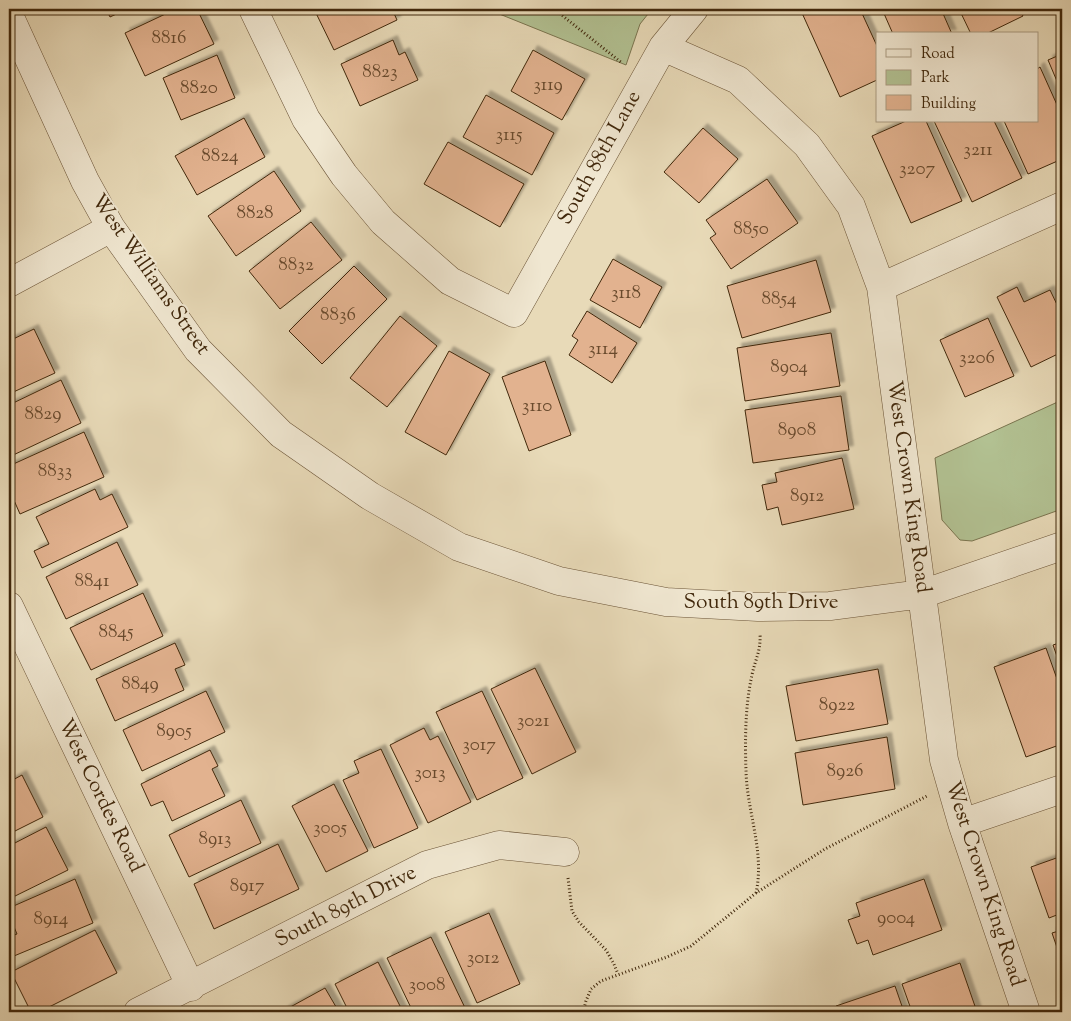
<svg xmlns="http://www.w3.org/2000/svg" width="1071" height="1021" font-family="'Sorts Mill Goudy',serif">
	<defs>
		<filter id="shadow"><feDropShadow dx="4.5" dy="-4.5" stdDeviation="1" flood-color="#0004"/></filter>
	</defs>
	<rect width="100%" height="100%" fill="#e8dab8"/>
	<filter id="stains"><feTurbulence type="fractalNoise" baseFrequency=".004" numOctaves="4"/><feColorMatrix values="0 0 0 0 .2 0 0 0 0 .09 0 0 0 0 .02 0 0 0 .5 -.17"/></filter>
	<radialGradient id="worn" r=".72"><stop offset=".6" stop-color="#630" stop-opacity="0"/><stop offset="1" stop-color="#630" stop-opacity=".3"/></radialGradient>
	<path fill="#b2c192" stroke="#7a744f" d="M487,9H652L640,24L626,65Z
		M1062,400V509L972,541L960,540L942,520L935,458Z"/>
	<path fill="#e2b28f" stroke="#41280c" filter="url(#shadow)" d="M106,9H127L110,17Z
		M176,9H197L214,44L145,76L125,33Z
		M314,9H392L397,20L334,50Z
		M811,9H860L877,46V80L840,97L802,13Z
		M882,9H941L952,34H893Z
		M959,9H1019L1023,16L986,34H971Z
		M393,40L399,55L405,52L418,80L360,106L341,64Z
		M533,50L585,79L562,120L511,91Z
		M1062,54V93L1048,60Z
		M217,55L235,98L181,120L163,78Z
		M1040,67L1062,116V159L1028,174L1004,121H1037V69Z
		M486,95L554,133L532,175L463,137Z
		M244,118L265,157L197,195L175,156Z
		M906,121H926L962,201L911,223L872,136Z
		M934,121H994L1022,178L972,202Z
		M703,128L738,159L699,203L664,172Z
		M448,142L524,184L500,227L424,184Z
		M274,171L301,211L236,256L208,216Z
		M767,179L798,223L731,269L710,238L716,234L706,220Z
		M311,222L342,260L280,309L249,271Z
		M613,259L662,287L640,328L590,300Z
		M816,260L831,312L742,338L727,286Z
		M354,266L387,299L322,364L289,331Z
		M1017,287L1024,302L1050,290L1062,315V352L1031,367L997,297Z
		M587,311L637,343L612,383L569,355L578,340L572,336Z
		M400,316L437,346L387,407L350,378Z
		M988,318L1014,376L965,397L940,340Z
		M34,329L55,373L9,394V341Z
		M831,333L840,386L745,401L737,348Z
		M449,351L490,374L446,455L405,432Z
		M545,361L571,435L529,451L502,377Z
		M61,380L81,423L9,457V405Z
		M841,396L849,450L753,463L745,410Z
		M84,432L104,477L20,514L9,489V466Z
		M842,458L854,509L782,525L778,507L767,510L762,485L777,482L775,473Z
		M95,489L100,500L112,494L128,527L42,568L34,551L49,544L36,517Z
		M117,542L138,585L66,619L46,577Z
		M143,593L163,636L91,670L70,628Z
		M1062,642V671L1053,645Z
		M175,643L185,665L175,669L184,690L115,721L96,679Z
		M1046,648L1062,693V744L1026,757L994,667Z
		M535,668L576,752L532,774L491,689Z
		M878,669L888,724L796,741L786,686Z
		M206,691L225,732L142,771L123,730Z
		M482,691L523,778L477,800L436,712Z
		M424,728L430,740L438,736L471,802L428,823L390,745Z
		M887,737L895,789L803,805L795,753Z
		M381,749L418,828L374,848L343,780L359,773L354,761Z
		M210,750L218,766L212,769L225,796L172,821L163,801L151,806L141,784Z
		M22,775L43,817L9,834V782Z
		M334,784L368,851L326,872L292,806Z
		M241,800L261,843L189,877L169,835Z
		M46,827L68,870L9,899V846Z
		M278,844L299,889L214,929L194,884Z
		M1062,856V913L1049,918L1031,867Z
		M75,879L93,923L14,956L9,943V937L17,934L9,915V908Z
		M924,879L942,930L873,955L868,940L857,944L848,920L860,916L856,903Z
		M489,913L520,984L477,1003L445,932Z
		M95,930L117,973L39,1012H31L11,972Z
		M1062,930V962L1052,933Z
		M431,937L467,1012H413L387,958Z
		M378,962L403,1012H349L335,984Z
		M960,963L977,1012H912L902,984Z
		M895,986L904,1012H838L836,1006Z
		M325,988L339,1012H284L283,1011Z"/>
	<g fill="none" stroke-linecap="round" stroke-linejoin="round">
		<g stroke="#6b5437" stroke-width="29">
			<path id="minor" d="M253,9L306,119L344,175L383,222L450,281L514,313L663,47L694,9
				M9,15L85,181L111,228L198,350L281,434L370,496L459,547L559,581L666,602L758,607L830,606L922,594L1062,546
				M663,47L738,80L807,145L851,206L881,287L944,760L962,823L1026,1012
				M9,283L111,228
				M881,287L1062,206
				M9,606L191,987
				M962,823L1062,789
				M138,1012L427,865L499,845L565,852"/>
		</g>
		<path stroke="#41280c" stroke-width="3" stroke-dasharray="1 2.5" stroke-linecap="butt" d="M554,9L622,63
			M568,878L572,911L579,922L606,950L614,964L618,974
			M756,893C765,852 747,812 746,771C745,740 745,706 752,675C755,660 761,651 760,634
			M583,1012L586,1001L591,989L601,981L667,957L691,946L756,893L825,849L927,796"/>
		<use href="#minor" stroke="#f0e7d1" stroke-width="28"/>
	</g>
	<g text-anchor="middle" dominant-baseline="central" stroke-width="4" stroke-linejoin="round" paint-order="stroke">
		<g font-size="19" fill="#694a2d">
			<text x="169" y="38">8816</text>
			<text x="380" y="72">8823</text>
			<text x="548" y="85">3119</text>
			<text x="199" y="88">8820</text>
			<text x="509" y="135">3115</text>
			<text x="978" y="150">3211</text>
			<text x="220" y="156">8824</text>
			<text x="917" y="169">3207</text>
			<text x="255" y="213">8828</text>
			<text x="751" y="229">8850</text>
			<text x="296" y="265">8832</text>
			<text x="626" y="293">3118</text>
			<text x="779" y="299">8854</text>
			<text x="338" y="315">8836</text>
			<text x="603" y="349">3114</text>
			<text x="977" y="358">3206</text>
			<text x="789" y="367">8904</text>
			<text x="537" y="406">3110</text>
			<text x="43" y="414">8829</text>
			<text x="797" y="430">8908</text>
			<text x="55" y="471">8833</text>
			<text x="807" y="496">8912</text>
			<text x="92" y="581">8841</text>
			<text x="116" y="632">8845</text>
			<text x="140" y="684">8849</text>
			<text x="837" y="705">8922</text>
			<text x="533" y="721">3021</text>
			<text x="174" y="731">8905</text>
			<text x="479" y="745">3017</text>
			<text x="845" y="771">8926</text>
			<text x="430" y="773">3013</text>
			<text x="330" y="828">3005</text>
			<text x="215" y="839">8913</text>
			<text x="247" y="886">8917</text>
			<text x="896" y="918">9004</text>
			<text x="51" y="919">8914</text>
			<text x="483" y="958">3012</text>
			<text x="427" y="985">3008</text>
		</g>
		<g font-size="21" fill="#41280c" stroke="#f0e7d1">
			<text transform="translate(600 158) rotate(-61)">South 88th Lane</text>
			<text transform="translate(150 275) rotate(55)">West Williams Street</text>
			<text transform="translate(908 487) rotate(82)">West Crown King Road</text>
			<text x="761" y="603">South 89th Drive</text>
			<text transform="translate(100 796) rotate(64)">West Cordes Road</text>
			<text transform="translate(984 884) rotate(72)">West Crown King Road</text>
			<text transform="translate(346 907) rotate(-27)">South 89th Drive</text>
		</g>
	</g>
	<rect width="1071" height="1021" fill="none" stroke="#e8dab8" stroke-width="30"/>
	<rect x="10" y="10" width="1051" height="1001" fill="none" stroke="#41280c" stroke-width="2.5"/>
	<rect x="15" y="15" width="1041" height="991" fill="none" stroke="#41280c"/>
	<rect x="876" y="32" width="162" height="90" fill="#f0e7d1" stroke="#aa9b82"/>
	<rect x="886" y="49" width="25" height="8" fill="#f0e7d1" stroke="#aa9b82"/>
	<text x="921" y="58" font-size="15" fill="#41280c">Road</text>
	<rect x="886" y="70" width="25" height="15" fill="#b2c192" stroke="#aa9b82"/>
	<text x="921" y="82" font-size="15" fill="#41280c">Park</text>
	<rect x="886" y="95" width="25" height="15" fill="#e2b28f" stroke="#aa9b82"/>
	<text x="921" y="108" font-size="15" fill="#41280c">Building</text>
	<rect width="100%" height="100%" filter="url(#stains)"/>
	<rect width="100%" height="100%" fill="url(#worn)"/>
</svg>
